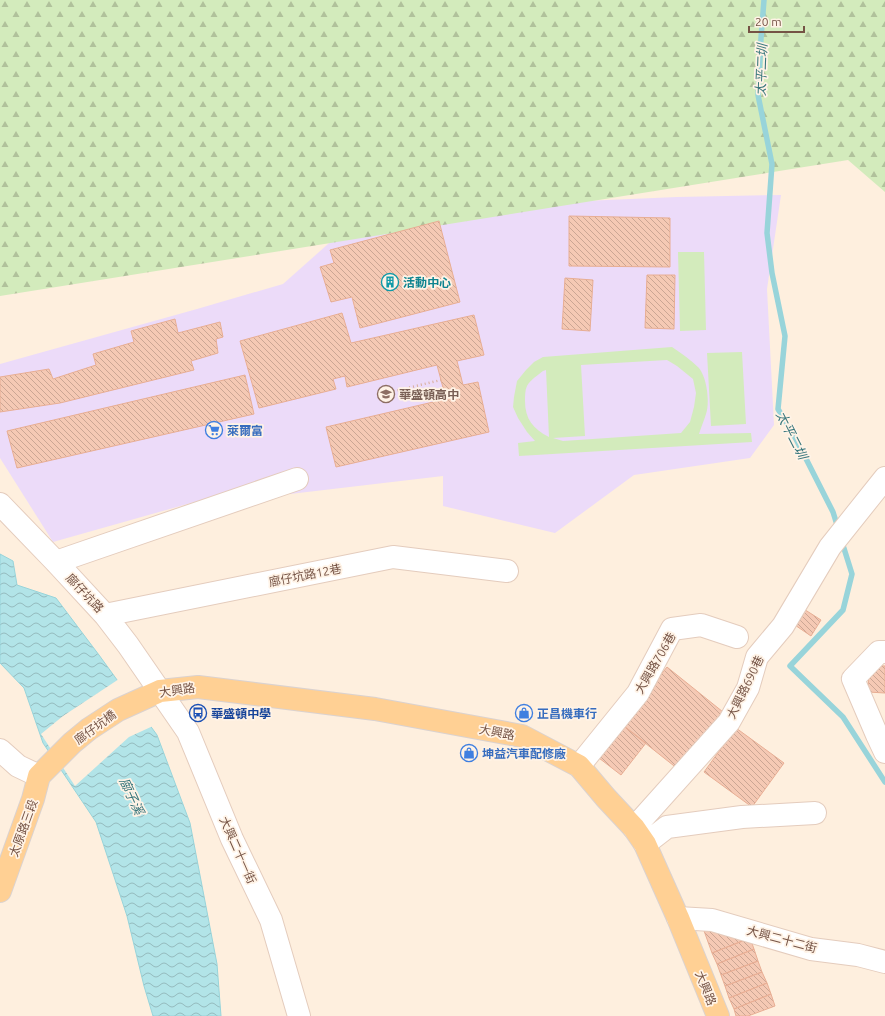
<svg xmlns="http://www.w3.org/2000/svg" width="885" height="1016" font-family="Ubuntu,'Noto Sans TC',sans-serif">
	<defs>
		<pattern id="forest-firs" width="22" height="20" patternUnits="userSpaceOnUse"><rect width="22" height="20" fill="#d3ebbc"/><path d="M5 1l3.5 6h-7zM16 11l3.5 6h-7z" fill="#b0c19b"/></pattern>
		<pattern id="water-waves" width="16" height="10" patternUnits="userSpaceOnUse"><rect width="16" height="10" fill="#b2e4e8"/><path d="M0 5q4-4 8 0t8 0" fill="none" stroke="#95bbbe"/></pattern>
		<pattern id="building-back-hatch" width="6" height="6" patternUnits="userSpaceOnUse"><rect width="6" height="6" fill="#f5c9b4"/><path d="M-1 5l2 2M0 0l6 6M5-1l2 2" fill="none" stroke="#cba694"/></pattern>
	</defs>
	<rect width="100%" height="100%" fill="#feefde"/>
	<path fill="#ecdbf9" d="M781,195L767,289L774,425L750,458L634,475L555,533L443,506V476L290,494L283,476L244,488L53,542L0,458V364L197,309L283,284L364,212L466,206L677,197Z"/>
	<path fill="#d3ebbc" fill-rule="evenodd" d="M678,252H704L706,330L680,331Z
		M672,347C681,353 691,360 699,368C707,378 710,402 706,414C704,421 701,427 699,434L751,433L752,442L519,456L518,443L535,441L527,432L518,418L513,407L514,397L517,381L526,370L534,362L543,357ZM667,360L677,366L693,379L696,393L694,407L690,422L681,433L563,441L553,438L585,436L581,365ZM546,370L549,437C533,429 525,419 525,401C525,396 525,390 527,386C530,380 538,375 543,371Z
		M742,352L746,424L711,426L707,353Z"/>
	<path fill="url(#forest-firs)" d="M0,0H885V192L848,160L0,296Z"/>
	<path fill="url(#water-waves)" stroke="#98d4da" d="M0,554L13,561L17,585L56,598L99,655L157,735L190,823L217,964L221,1016H153L144,986L127,916L96,822L43,743L24,688L0,663Z"/>
	<path fill="#feefde" d="M119,679L153,726L129,737L75,786L41,734L63,716Z"/>
	<g fill="none" stroke-linecap="round" stroke-linejoin="round">
		<path stroke="#98d4da" stroke-width="5.5" d="M764,0L761,38L758,95L772,164L767,233L772,273L785,336L778,409L796,439L833,512L838,528
			M842,542L852,574L843,610L790,666L843,717L885,782"/>
	</g>
	<path fill="url(#building-back-hatch)" stroke="#e8ae94" d="M569,216L670,218V267L569,266Z
		M439,221L460,302L360,328L352,297L331,302L320,267L334,263L330,250Z
		M647,275H675L674,329L645,328Z
		M565,278L593,280L590,331L562,329Z
		M342,313L351,343L474,315L484,355L457,361L463,385L478,382L489,432L336,467L326,427L446,399L437,365L347,387L345,376L333,379L336,389L259,408L240,341Z
		M175,319L178,333L220,322L223,337L216,339L218,353L191,361L194,370L60,403L0,412V377L49,369L53,379L96,365L93,354L134,342L131,331Z
		M245,375L254,414L17,468L7,431Z
		M799,606L821,620L811,636L789,621Z
		M869,665L885,666V693L868,692Z
		M667,667L728,716L683,773L621,724Z
		M624,726L646,743L621,775L599,758Z
		M736,728L784,763L752,807L704,772Z
		M703,928L750,938L712,953Z
		M750,938L754,949L717,964L712,953Z
		M754,949L758,961L721,975L717,964Z
		M758,961L762,972L725,986L721,975Z
		M762,972L767,983L729,998L725,986Z
		M767,983L771,994L734,1009L729,998Z
		M771,994L775,1006L748,1016H736L734,1009Z"/>
	<g fill="none" stroke-linecap="round" stroke-linejoin="round">
		<g stroke="#e4ccbd" stroke-width="24">
			<path id="minor" d="M0,504L56,562L105,615L128,645L188,732L232,839L271,920L299,1016
				M56,562L297,479
				M105,615L393,557L507,571
				M885,652H879L853,679L877,735L885,752
				M0,750L18,766L39,776
				M579,766L638,693L672,629L701,625L737,637
				M634,828L729,722L748,688L757,657L783,626L830,547L885,478
				M645,844L667,827L742,817L815,813
				M678,918L712,920L811,949L858,955L885,962"/>
		</g>
		<g stroke="#dbd2cf" stroke-width="24">
			<path id="major" d="M0,891L33,799L39,776L72,743L89,729L118,710L160,691L198,687L375,709L522,736L579,766L606,798L634,828L645,844L678,918L718,1016"/>
		</g>
		<path stroke="#d9ad98" stroke-width="2.5" stroke-dasharray="1 3" stroke-linecap="butt" d="M378,395L441,380"/>
		<use href="#minor" stroke="#fff" stroke-width="22"/>
		<use href="#major" stroke="#ffd094" stroke-width="22"/>
	</g>
	<defs>
		<g id="building-ring" transform="scale(0.9)"><circle r="9.5" fill="#fff3e6" stroke="#0f9aa8" stroke-width="1.5"/><path d="M-4-6H4V6H1V3H-1V6H-4ZM-2.5-4.3h1.7v1.8h-1.7ZM.8-4.3h1.7v1.8H.8ZM-2.5-1h1.7V.8h-1.7ZM.8-1h1.7V.8H.8Z" fill="#0f9aa8"/></g>
		<g id="school-ring" transform="scale(0.9)"><circle r="9.5" fill="#fff3e6" stroke="#8d6e63" stroke-width="1.5"/><path d="M0-5L7-2L0 1L-7-2ZM-4 1L0 2.5L4 1V4Q0 6-4 4Z" fill="#8d6e63"/></g>
		<g id="supermarket-ring" transform="scale(0.9)"><circle r="9.5" fill="#fff3e6" stroke="#3f7fe0" stroke-width="1.5"/><path d="M-6-5.5h2.5l.6 2H6L4.5 2H-2.5L-4.4-4H-6ZM-1.5 3.2a1.3 1.3 0 1 0 .1 0ZM3 3.2a1.3 1.3 0 1 0 .1 0Z" fill="#3f7fe0"/></g>
		<g id="bus-ring" transform="scale(0.9)"><circle r="9.5" fill="#fff3e6" stroke="#1a4fb4" stroke-width="1.5"/><path d="M-5-6H5V4H4V6H2V4H-2V6H-4V4H-5ZM-3.5-4V0h7V-4ZM-3.5 1.2v1.5H-2V1.2ZM2 1.2v1.5H3.5V1.2Z" fill="#1a4fb4"/></g>
		<g id="shop-ring" transform="scale(0.9)"><circle r="9.5" fill="#fff3e6" stroke="#3f7fe0" stroke-width="1.5"/><path d="M-5-2.5h2.3a2.7 3.5 0 0 1 5.4 0H5L5.5 6h-11ZM-1.5-2.5h3a1.5 2.3 0 0 0-3 0Z" fill="#3f7fe0"/></g>
	</defs>
	<g fill-rule="evenodd">
		<use href="#building-ring" x="390" y="282"/>
		<use href="#school-ring" x="386" y="394"/>
		<use href="#supermarket-ring" x="214" y="430"/>
		<use href="#bus-ring" x="198" y="713"/>
		<use href="#shop-ring" x="524" y="713"/>
		<use href="#shop-ring" x="469" y="753"/>
	</g>
	<g text-anchor="middle" dominant-baseline="central" stroke-width="3.5" stroke-linejoin="round" paint-order="stroke">
		<g font-size="12" font-weight="bold" fill="#0d838f" stroke="#fff3e6" text-anchor="start">
			<text x="403" y="282">活動中心</text>
		</g>
		<g font-size="12" font-weight="bold" fill="#785e54" stroke="#fff3e6" text-anchor="start">
			<text x="399" y="394">華盛頓高中</text>
		</g>
		<g font-size="12" font-weight="bold" fill="#366cbe" stroke="#fff3e6" text-anchor="start">
			<text x="227" y="430">萊爾富</text>
			<text x="537" y="713">正昌機車行</text>
			<text x="482" y="753">坤益汽車配修廠</text>
		</g>
		<g font-size="12" fill="#755345" stroke="#fff3e6">
			<text transform="translate(305 575) rotate(-11)">廍仔坑路12巷</text>
			<text transform="translate(85 593) rotate(47)">廍仔坑路</text>
			<text transform="translate(655 663) rotate(-60)">大興路706巷</text>
			<text transform="translate(745 687) rotate(-64)">大興路690巷</text>
			<text transform="translate(177 690) rotate(-8)">大興路</text>
			<text transform="translate(95 727) rotate(-36)">廍仔坑橋</text>
			<text transform="translate(497 732) rotate(11)">大興路</text>
			<text transform="translate(23 828) rotate(-70)">太原路三段</text>
			<text transform="translate(238 850) rotate(66)">大興二十一街</text>
			<text transform="translate(782 939) rotate(15)">大興二十二街</text>
			<text transform="translate(706 988) rotate(68)">大興路</text>
		</g>
		<g font-size="12" font-weight="bold" fill="#164399" stroke="#fff3e6" text-anchor="start">
			<text x="211" y="713">華盛頓中學</text>
		</g>
		<g font-size="13" font-style="italic" fill="#38767c" stroke="#fff3e6">
			<text transform="translate(761 70) rotate(-88)">太平二圳</text>
			<text transform="translate(792 435) rotate(63)">太平二圳</text>
			<text transform="translate(132 796) rotate(65)">廍子溪</text>
		</g>
	</g>
	<path d="M749 26v6h55v-6" fill="none" stroke="#755345" stroke-width="2"/>
	<text x="755" y="26" font-size="12" fill="#755345" stroke="#fff3e6" stroke-width="3" paint-order="stroke">20 m</text>
</svg>
